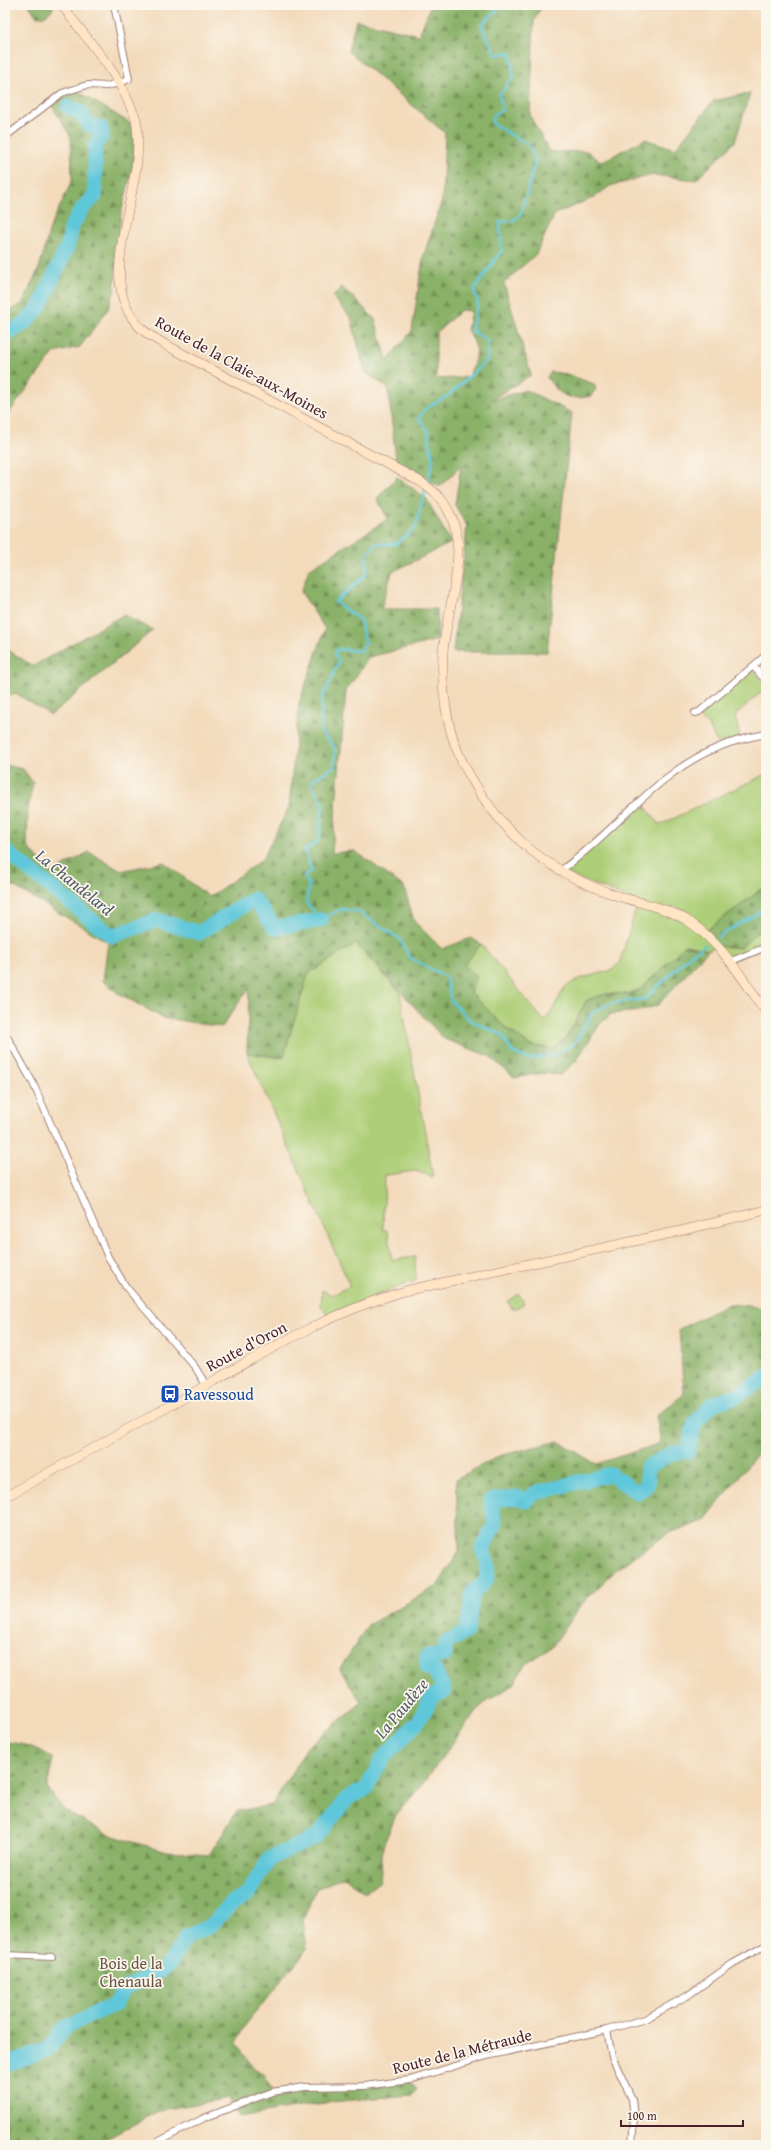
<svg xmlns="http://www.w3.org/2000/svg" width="771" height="2150" font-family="'Gentium Book Plus',serif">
	<defs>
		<pattern id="forest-firs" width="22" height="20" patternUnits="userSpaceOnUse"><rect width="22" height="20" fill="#89b167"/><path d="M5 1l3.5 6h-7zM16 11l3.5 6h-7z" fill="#728f55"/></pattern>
	</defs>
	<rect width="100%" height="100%" fill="#fbf7ec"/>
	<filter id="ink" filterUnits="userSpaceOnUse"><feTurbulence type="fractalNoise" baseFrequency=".025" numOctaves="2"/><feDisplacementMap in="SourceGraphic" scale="8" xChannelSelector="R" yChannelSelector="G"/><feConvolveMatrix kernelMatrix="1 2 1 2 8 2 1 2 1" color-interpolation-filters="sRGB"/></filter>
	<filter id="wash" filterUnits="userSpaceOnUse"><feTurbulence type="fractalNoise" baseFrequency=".012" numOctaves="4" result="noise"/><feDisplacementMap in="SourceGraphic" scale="16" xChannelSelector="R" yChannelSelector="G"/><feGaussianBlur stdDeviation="0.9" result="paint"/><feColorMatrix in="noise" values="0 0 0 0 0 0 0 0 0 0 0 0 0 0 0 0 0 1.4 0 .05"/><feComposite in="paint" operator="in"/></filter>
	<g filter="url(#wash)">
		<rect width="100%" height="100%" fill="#f3dabb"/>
		<path fill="#acce76" stroke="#7b7650" d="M754,670L766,685V688L735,715L740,737L718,744L708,725L697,715Z
			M766,774V886L704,932L740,948L766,924V945L729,962L717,946L708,950L685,945L641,989L628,994H606L587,1000L567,1037L553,1049L529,1045L506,1028L470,992L464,965L481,944L544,1021L551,1012L565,987L579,979L612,970L620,962L638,902L560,871L640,800L660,825Z
			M356,943L400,993L433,1177L416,1171L385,1175L383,1229L388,1231L392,1260L415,1257L416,1280L327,1315L321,1306L322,1290L332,1295L350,1286L247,1053L283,1058L308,974Z
			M519,1294L524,1303L513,1310L507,1301Z"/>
		<path fill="url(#forest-firs)" stroke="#6a6849" fill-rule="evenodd" d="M29,5H53V9L45,16L37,17Z
			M431,5H542L534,21L530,116L550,152L587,151L601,162L645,139L675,149L713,101L750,93L735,142L696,180L653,175L610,186L593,198L555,214L536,254L504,283L531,375L491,400L526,390L572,413L547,652H453L467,526L455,505L461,466L439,487L396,460L388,388L365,372L351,318L333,297L342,287L375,319L387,360L412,331L423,258L442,200L445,133L348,51L356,20L419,35ZM461,310L471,311L467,330C481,350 476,355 469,377L436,379V333Z
			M77,91L130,123L134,138V163L121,213L114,292L108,309L80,347L54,353L5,418V313L22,304L39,268L51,225L72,181L71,137L52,106L63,97Z
			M551,372L566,374L594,384L596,389L591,396C569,401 559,396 547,377Z
			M397,477L426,498L451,543L392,572L381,609H437L438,640L369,657L346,691L332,853L355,851L404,887L414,921L442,949L471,938L481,944L464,965L477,977L470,992L506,1028L529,1045L553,1049L567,1037L587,1000L606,994H628L641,989L685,945L708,950L658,1005L639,1011L611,1014L600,1024L576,1061L561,1075L542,1073L515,1078L489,1056L444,1039L356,943L308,974L283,1058L247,1053L249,988L222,1027L163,1018L118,993L103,981L108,942L5,881V765L23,769L33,783L28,809L27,846L51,873L89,852L121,871L164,862L209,897L262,860L289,807L299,703L325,629L301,592L309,569L388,519L377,498Z
			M123,615L153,630L51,715L17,694L5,697V648L33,666Z
			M766,886V924L740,948L717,946L704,932Z
			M729,1304L766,1308V1443L704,1521L669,1533L618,1568L582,1604L551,1648L524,1665L514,1685L488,1700L476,1711L425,1781L396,1815L383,1846L380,1881L365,1893L344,1877L316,1889L303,1920L307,1949L243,2028L236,2044L254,2068L264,2074L272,2092L364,2086L410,2080L417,2089L412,2095L330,2102L239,2117L229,2098L160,2110L112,2136L89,2145H5V1742C21,1743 41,1748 53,1759L47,1788L65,1811L107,1834L167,1852L209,1855L237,1811L272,1805L307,1747L361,1703L340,1669L368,1625L437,1586L459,1552L456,1479L499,1456L558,1441L596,1464L661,1443L656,1416L684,1394L679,1329Z"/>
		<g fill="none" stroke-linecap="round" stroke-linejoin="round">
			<path stroke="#5ec7da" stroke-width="2.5" d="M427,483L433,460L428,431L419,418L425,409L449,395L487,360L488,341L471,330L478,303L474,290L502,250L500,222L513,221L521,214L536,159L528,145L492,123L493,115L503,110L499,95L514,77L510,52L496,55L481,25L497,10V5
				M426,488L415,528L396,544H375L367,554L366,575L335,602L360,620L365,643L360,651L337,649L335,655L339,661L322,699L321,732L335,748L334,767L314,779L312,785L323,803L319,841L305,850L312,871L304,876L309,885L306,902L321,920L341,909L357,911L400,939L409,957L446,977L451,1001L470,1020L502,1035L512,1052L528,1059L552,1056L574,1044L592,1013L611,1003L645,999L692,953L706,945
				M718,937L766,908"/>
			<path stroke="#5ec7da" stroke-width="15" d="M5,335L25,323L39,308L68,245L72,225L83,208L95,196V146L102,135L101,128L89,125L80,112L68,107
				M5,851L112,936L157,920L199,933L254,899L275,928L321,920
				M5,2065L49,2049L65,2027L116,2004L124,1989L168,1966L186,1937L210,1926L233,1902L247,1895L269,1859L316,1837L349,1797L366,1789L383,1758L418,1722L433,1696L445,1691L435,1671L427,1667V1657L445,1655V1644L467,1631L473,1592L486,1581L488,1564L482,1549L495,1525L491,1500L518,1497L527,1501L535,1493L610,1474L638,1493L648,1484L647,1467L672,1453L688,1451L695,1423L712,1404L737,1396L766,1377"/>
		</g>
	</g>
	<g filter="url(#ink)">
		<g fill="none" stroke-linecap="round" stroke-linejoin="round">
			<g stroke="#9e7c73" stroke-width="8">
				<path id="minor" d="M5,137L62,93L87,85L106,86L120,83L129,79L114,5
					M753,666L766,681
					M695,713L699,712L766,655
					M560,871C615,833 655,772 719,747C733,741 750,737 766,734
					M729,962L766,947
					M5,1033L33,1083L108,1257L126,1287L195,1367L206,1385
					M5,1955L52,1957
					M607,2030L612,2057L632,2099L634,2118L632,2145
					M152,2145L204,2118L272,2092L305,2087L364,2086L410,2080L487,2056L607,2030L645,2019L687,1996L732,1964L766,1945"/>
			</g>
			<g stroke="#9e7c73" stroke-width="10">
				<path id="secondary" d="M62,5C85,38 113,65 129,103C131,108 134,114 136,119C149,185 93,271 136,323C144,333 157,340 168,346L421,482C427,487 435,492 440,498C476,541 447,603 443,652C441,686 446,728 461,759C495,828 543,871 615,895C641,904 668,907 691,923C723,945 744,981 766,1012
					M5,1497C67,1462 129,1429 191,1394C261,1354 331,1311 409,1290L676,1232L766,1210"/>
			</g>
			<use href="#minor" stroke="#fff" stroke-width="6"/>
			<use href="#secondary" stroke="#ffe4c6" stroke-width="9"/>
		</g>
	</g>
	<defs>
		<g id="bus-square" transform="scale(1)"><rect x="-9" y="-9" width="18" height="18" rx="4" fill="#1a4fb4" stroke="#fbf7ec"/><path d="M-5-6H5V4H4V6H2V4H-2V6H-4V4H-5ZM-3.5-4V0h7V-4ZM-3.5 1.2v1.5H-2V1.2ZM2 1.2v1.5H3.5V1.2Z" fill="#fff"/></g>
	</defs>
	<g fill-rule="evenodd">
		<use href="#bus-square" x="170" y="1394"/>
	</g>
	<g text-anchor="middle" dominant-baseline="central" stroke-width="3.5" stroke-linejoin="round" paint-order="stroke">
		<g font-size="16" fill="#4a1f2b" stroke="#fbf7ec">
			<text transform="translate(242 367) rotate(29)">Route de la Claie-aux-Moines</text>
			<text transform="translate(246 1346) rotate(-28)">Route d'Oron</text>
			<text transform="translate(462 2051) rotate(-14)">Route de la Métraude</text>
		</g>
		<g font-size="16" fill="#164399" stroke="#fbf7ec" text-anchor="start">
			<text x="184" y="1394">Ravessoud</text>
		</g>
		<g font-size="16" fill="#675442" stroke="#fbf7ec">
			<text x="131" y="1963">Bois de la<tspan x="131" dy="18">Chenaula</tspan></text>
		</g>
		<g font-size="17" font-style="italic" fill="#515a68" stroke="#fbf7ec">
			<text transform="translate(75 882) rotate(39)">La Chandelard</text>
			<text transform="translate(401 1708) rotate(-50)">La Paudèze</text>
		</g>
	</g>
	<rect width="771" height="2150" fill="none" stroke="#fbf7ec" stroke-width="20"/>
	<path d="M621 2120v6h122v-6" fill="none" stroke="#4a1f2b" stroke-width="2"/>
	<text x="627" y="2120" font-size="12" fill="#4a1f2b" stroke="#fbf7ec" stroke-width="3" paint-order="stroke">100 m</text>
</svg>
